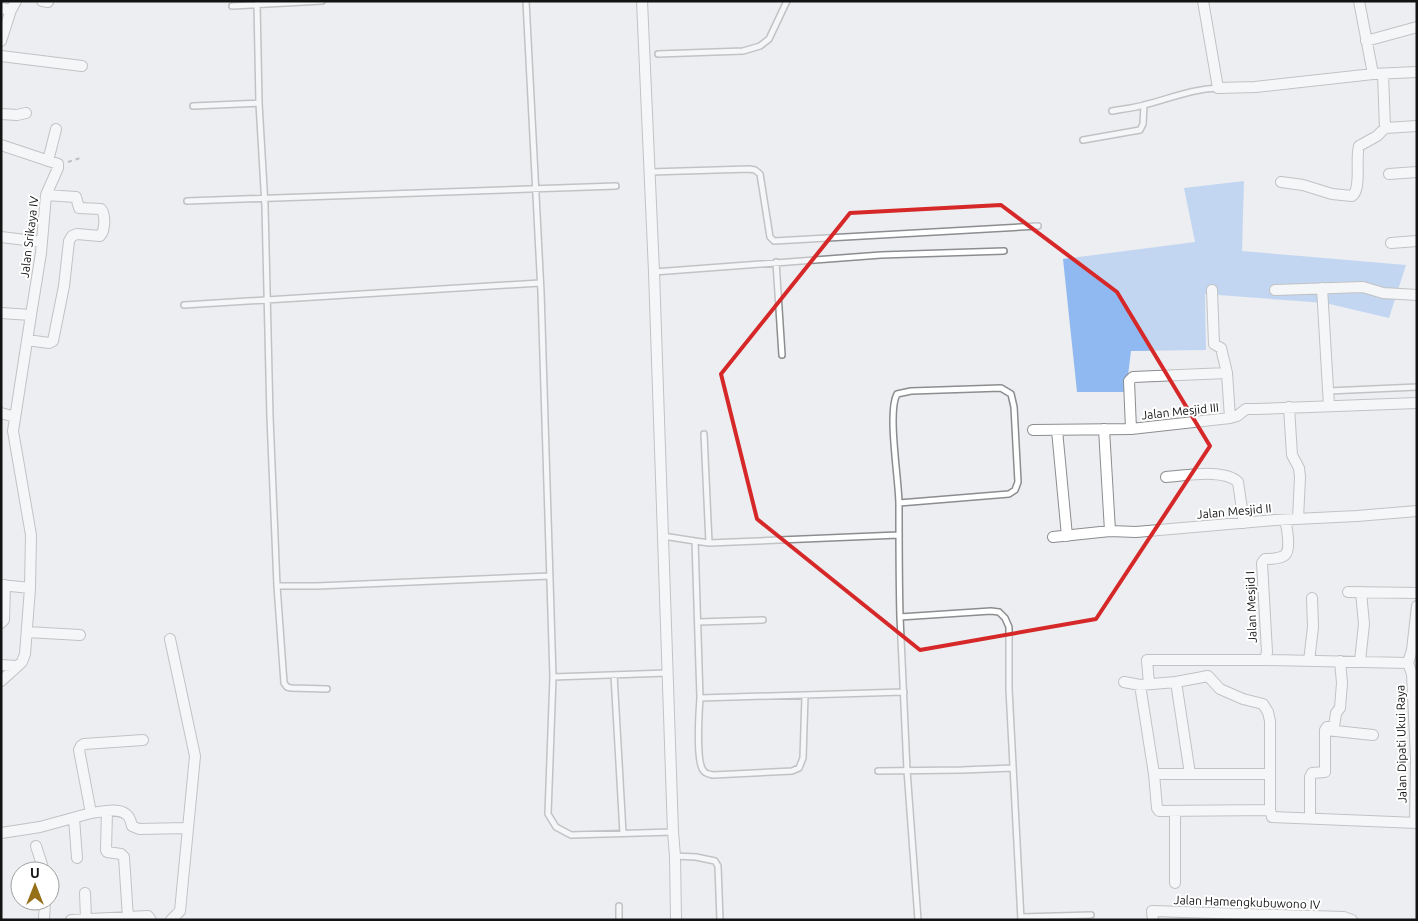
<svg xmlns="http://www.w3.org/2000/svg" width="1418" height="921" font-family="Ubuntu,sans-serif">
	<rect width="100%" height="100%" fill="#eceef1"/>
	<path fill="#91b9f1" d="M1244,181L1242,251L1406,265L1389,318L1325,303L1205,294L1206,350L1131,351L1126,392H1077L1063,259L1195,242L1184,188Z"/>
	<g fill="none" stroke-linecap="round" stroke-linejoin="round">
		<g stroke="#8b8d8f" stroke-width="8">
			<path id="service" d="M526,1L541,292L553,677L548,814L556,827L571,835L673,832
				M257,4L259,103L265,206L270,417L277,586H317L550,576
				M232,6L322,1
				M658,54L743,51L760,46L769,39L787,1
				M193,106L259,103
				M1112,111C1123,109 1134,108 1144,105C1169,99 1191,89 1218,88
				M1083,140L1140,130L1143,124L1144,105
				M650,172L749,169L755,170L760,174L770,237L774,241L1038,226
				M187,201L616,186
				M776,262L782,355
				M654,272L881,255L1004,251
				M184,305L540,283
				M1328,391L1417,387
				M704,434L709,543
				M899,503L1009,494L1015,490L1018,482L1014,407L1011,394L1001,388L911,391L897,394C887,412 899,480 899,505C899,542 899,579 900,617
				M898,535L709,543L695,541L700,698L904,692
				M663,536L695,541
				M277,586L284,683L287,687L291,688L327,689
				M698,622L763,620
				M614,675L623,833
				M553,677L667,673
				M700,698C699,712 696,761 703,770C705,774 709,774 713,775L792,771L799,768L803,758L805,696
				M878,771L962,770L1013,768
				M675,856L696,857L715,861L718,866L720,920
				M1021,917L1091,915
				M619,920V906
				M918,920L907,770L900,617L991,611L999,612L1005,618L1009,627V689L1021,920"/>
		</g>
		<g stroke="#8b8d8f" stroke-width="12">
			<path id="minor" d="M42,1L48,2
				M642,1L654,272L673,832L675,856L676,920
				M1203,1L1218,88L1255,87L1373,74L1417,72
				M1359,1L1373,74
				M1,8L11,10L16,1
				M1,41L11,10
				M1366,41L1417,27
				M1,56L82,66
				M1383,74L1385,128L1417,126
				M1,114L17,115L26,113
				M1,145L58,164V168L46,195L41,253L31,315
				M48,161L56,129
				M1389,174L1417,172
				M1281,182L1303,185L1332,194L1352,196C1362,189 1355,159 1359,146L1377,136L1385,128
				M1,237L42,242
				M1391,243L1417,241
				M1322,288L1329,406
				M1212,290L1214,344L1221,348L1227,373
				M1275,290L1363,287L1383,293L1417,295
				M1,313L31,315L13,431L31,535L30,588L25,654L22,662L1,681
				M27,340L49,343L53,341L64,286L69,241L72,236L77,234L100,236C105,231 106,215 101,209L79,208L76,197L46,195
				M1289,407L1292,455L1299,468L1300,477L1298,519
				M1,413L15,417
				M1104,429L1110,531
				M1131,429L1129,381L1133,377L1227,373L1230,418
				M1033,430L1131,429L1230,418L1237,416L1246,409H1256L1417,403
				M1057,430L1067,536
				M1166,477C1184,476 1224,468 1238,482L1244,523
				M1053,537L1110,531L1136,532L1275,520L1357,516L1417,511
				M1,585L30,588
				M1348,592L1417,593
				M1,623L4,620L5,585
				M27,632L80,635
				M170,639L195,756L180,911L171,920
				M1265,660L1267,652L1262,563L1265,559C1271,559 1280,559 1285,555C1291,550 1287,527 1285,520
				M1309,661L1313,627L1312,598
				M1360,661L1364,624L1361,592
				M1,665L16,666
				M1124,682L1140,685L1176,682
				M1149,684L1147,660H1265L1408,663
				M1140,685L1154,774L1157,808L1159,811L1270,810
				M1326,730L1373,735
				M1154,774H1270
				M1190,774L1176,682L1208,676L1220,689L1243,699L1263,704L1268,712L1270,721V810L1272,817L1417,823
				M107,811L106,850L107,852L121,854L124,857L128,918
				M1175,811V883
				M91,813C101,812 119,807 127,815C130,817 131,822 132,826L139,829L187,828
				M74,818L77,858
				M1310,818V777L1312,773L1325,772V730L1327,727H1334L1336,713L1340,708L1342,683L1340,661
				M1415,823L1416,758L1412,674L1408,663L1412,650L1417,606
				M1,833L40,827L91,813L79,750L81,746L84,744L143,740
				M36,846L44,871
				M85,893L86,919
				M44,919L45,901
				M71,920L148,916L151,920
				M1153,920L1152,911L1344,917L1352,920"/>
		</g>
		<path stroke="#858688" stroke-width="2" stroke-dasharray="4 4" stroke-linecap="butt" d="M68,162L80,158"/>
		<use href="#service" stroke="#fff" stroke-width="5"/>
		<use href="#minor" stroke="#fff" stroke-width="10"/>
	</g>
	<path d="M0 0H1418V921H0ZM1001,205L1117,292L1210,446L1096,619L920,650L757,519L721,374L850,213Z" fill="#eceef1" fill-opacity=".55" fill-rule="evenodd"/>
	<path fill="none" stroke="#d62828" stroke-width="4" stroke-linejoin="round" d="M1001,205L1117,292L1210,446L1096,619L920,650L757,519L721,374L850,213Z"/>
	<g text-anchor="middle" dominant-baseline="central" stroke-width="4" stroke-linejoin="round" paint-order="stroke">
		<g font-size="12" fill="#131314" stroke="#fff">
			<text transform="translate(29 237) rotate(-83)">Jalan Srikaya IV</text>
			<text transform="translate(1180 411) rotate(-6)">Jalan Mesjid III</text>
			<text transform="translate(1234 511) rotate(-5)">Jalan Mesjid II</text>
			<text transform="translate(1251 607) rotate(-92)">Jalan Mesjid I</text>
			<text transform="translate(1401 744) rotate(-91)">Jalan Dipati Ukui Raya</text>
			<text transform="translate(1247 902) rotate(2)">Jalan Hamengkubuwono IV</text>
		</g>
	</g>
	<rect width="1418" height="921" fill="none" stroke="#131314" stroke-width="5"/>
	<g transform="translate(35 886)"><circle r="24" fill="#ffffff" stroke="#a1a1a1"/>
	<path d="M0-4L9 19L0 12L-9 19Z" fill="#957019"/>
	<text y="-8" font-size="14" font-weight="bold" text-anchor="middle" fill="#131314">U</text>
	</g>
</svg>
